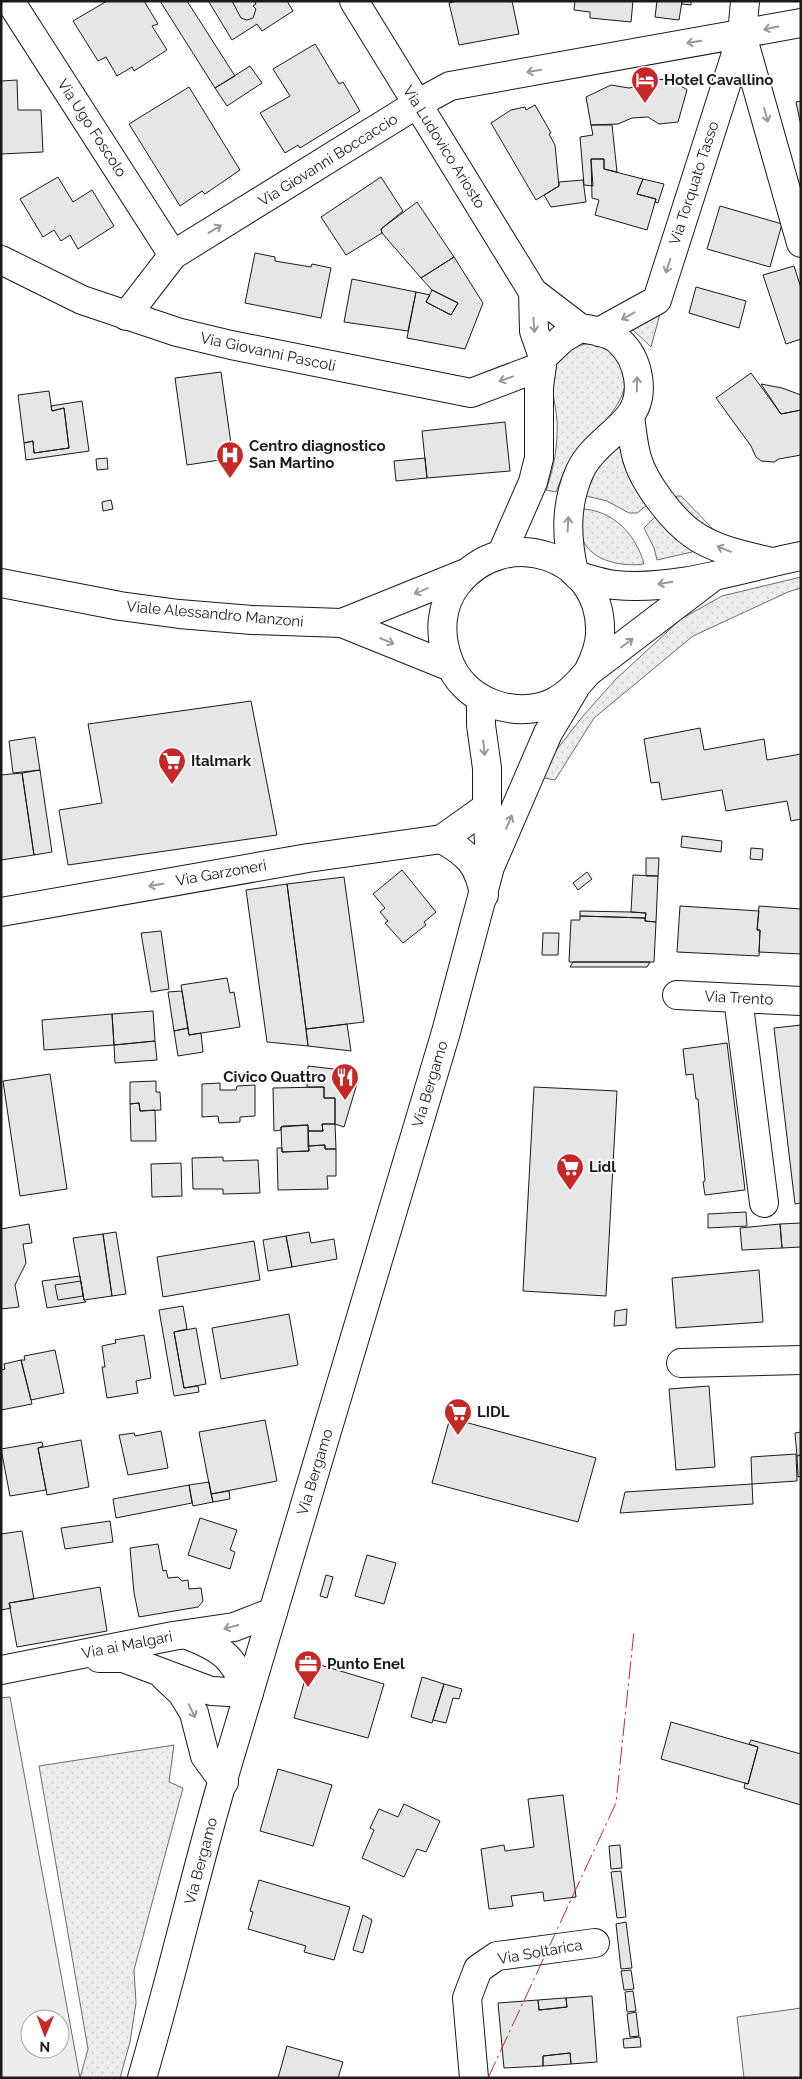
<svg xmlns="http://www.w3.org/2000/svg" width="802" height="2079" font-family="Raleway,sans-serif">
	<defs>
		<pattern id="grass-dots" width="8" height="8" patternUnits="userSpaceOnUse" patternTransform="scale(1.25)"><rect width="8" height="8" fill="#ededed"/><path d="M2 2h.1M6 6h.1" fill="none" stroke="#cbcbcb" stroke-width="1.8" stroke-linecap="round"/></pattern>
	</defs>
	<rect width="100%" height="100%" fill="#fff"/>
	<path fill="url(#grass-dots)" stroke="#6a6a6a" d="M660,314L651,347L631,328Z
		M589,343C602,345 610,348 618,359C644,393 594,430 575,455C566,466 561,479 556,492L546,490C554,468 558,445 557,422C554,381 535,356 589,343Z
		M620,441L630,478L647,505L637,513H629L607,501L582,495L598,464Z
		M677,496H681L713,529L729,537L709,531L673,500Z
		M580,509C612,509 636,534 644,564C624,567 592,562 583,540C579,532 581,518 580,509Z
		M656,516L692,549V552L657,560L654,548L644,528Z
		M801,577V588L788,592L693,636L594,718L555,780L544,778L554,753L583,716L615,680L681,619L722,596Z
		M174,1745L169,1782L183,1788L134,1970L136,2003L130,2042L120,2078H80L88,2049L39,1766Z"/>
	<path fill="#ededed" stroke="#6a6a6a" fill-rule="evenodd" d="M10,1697L80,2078H1V1698ZM30,2019H60V2049H30Z
		M801,2008V2078H744L737,2017Z"/>
	<path fill="#e6e6e6" stroke="#1a1a1a" d="M107,1H144L158,24L152,26L167,50L134,71L132,67L117,76L106,57L98,61L73,21Z
		M160,1H187L235,76L215,88Z
		M210,1H287L293,11L262,31L257,24L232,40L209,2Z
		M232,1H255L256,4L253,6L256,9L253,18L247,20L241,18Z
		M457,1H512L519,34L459,45L449,3Z
		M575,1H633L631,22L590,18V12L574,10Z
		M657,1H682L679,20L655,17Z
		M682,1H691V5L682,4Z
		M315,44L339,84L343,82L360,111L300,148L298,145L285,153L260,113L290,96L273,69Z
		M250,66L262,83L227,106L215,88Z
		M671,79L687,90L678,122L659,124L648,117L632,118L618,124L591,125L586,97L611,85L629,88L652,83V80Z
		M17,80L18,110H41L43,152L1,154V81Z
		M189,87L240,170L205,194L202,191L180,206L129,124Z
		M801,101V126L796,102Z
		M535,105L551,133L549,134L555,145L559,186L536,200L491,123L511,110L525,107L526,110Z
		M591,125H612L617,172L604,169V159H591L593,186L584,185L580,137L593,135Z
		M591,159H604V169L643,179L637,194L656,199L647,230L595,215L599,200L592,198Z
		M58,177L73,202L92,190L114,226L78,249L70,235L61,241L54,230L43,237L20,199Z
		M381,177L403,211L381,229L382,233L346,255L321,217Z
		M643,179L664,184L658,203L655,202L656,199L637,194Z
		M583,180L586,202L551,207L544,195L559,186V182Z
		M417,202L454,257L421,278L382,233L381,229Z
		M720,206L782,224L770,267L707,249Z
		M255,253L275,257V261L311,267L312,264L331,268L321,318L245,303Z
		M454,257L483,303L465,349L407,338L416,292L430,295L426,302L451,315L458,303L432,290L421,278Z
		M794,266L801,288V339L786,344L763,275Z
		M352,279L416,292L408,331L344,322Z
		M696,287L746,301L739,328L689,313Z
		M432,290L458,303L451,315L426,302Z
		M221,372L233,458L187,465L175,378Z
		M751,373L781,414L801,410V455L779,459L774,462L761,461L756,457L751,446L716,398Z
		M761,384L782,388L801,395V410L781,414Z
		M49,391L52,411L64,408L69,448L34,453L33,441L24,443L18,395Z
		M82,401L89,451L26,460L24,443L33,441L34,453L69,448L64,408L52,411L51,406Z
		M505,422L510,471L427,478L422,431Z
		M107,458L108,469L97,470L96,459Z
		M425,458L427,478L396,481L394,461Z
		M111,500L113,509L103,511L102,502Z
		M251,701L277,835L68,865L59,810L102,803L88,724Z
		M700,728L704,750L764,739L767,760L801,754V819L791,821L787,801L726,811L722,790L662,800L659,782L651,783L644,739Z
		M35,737L40,770L13,773L9,741Z
		M40,770L52,852L34,855L22,773Z
		M22,773L34,855L1,860V775Z
		M682,836L722,841L721,852L681,847Z
		M751,848L763,849L762,860L750,859Z
		M646,858H659L658,876H646Z
		M402,870L436,912L424,922L426,925L403,943L385,923L388,921L380,912L385,908L373,894Z
		M587,872L592,879L578,890L573,883Z
		M633,875L658,876L656,922L645,921L646,913L631,912Z
		M344,877L364,1022L306,1029L287,884Z
		M287,884L306,1029L308,1046L267,1042L246,890Z
		M680,906L759,911L757,930H760L759,956L677,952Z
		M759,906L801,909V954L759,952L760,930H757Z
		M580,911L631,912L646,913L645,918L580,916Z
		M580,916L645,918V921L656,922L654,962H569L571,920H580Z
		M161,931L169,989L151,992L141,933Z
		M543,933H559L558,955H542Z
		M573,962H650L647,967H570Z
		M227,978L230,993L234,992L240,1027L189,1035L181,985Z
		M182,991L188,1028L174,1031L168,992Z
		M153,1011L155,1041L114,1045L112,1014Z
		M112,1014L114,1045L44,1050L42,1020Z
		M347,1024L351,1051L308,1046L306,1029Z
		M801,1025V1203L795,1204L774,1028Z
		M188,1028L189,1035L201,1033L203,1052L178,1056L174,1031Z
		M155,1041L157,1060L115,1063L114,1045Z
		M727,1043L745,1190L705,1195L703,1182L705,1181L698,1099H696L693,1074L686,1075L683,1049Z
		M308,1066L350,1071L359,1077L344,1127L335,1124V1098H324V1087H307Z
		M50,1074L67,1189L20,1196L3,1081Z
		M156,1081V1092H160L161,1110L140,1111L139,1103L130,1104V1082Z
		M220,1083V1090H236L237,1086L255,1085V1116L240,1117V1122L219,1123L218,1116L202,1117V1084Z
		M324,1087V1098H335V1124H322L323,1131H308V1125L283,1126L281,1127V1130L274,1131L273,1088Z
		M534,1087L617,1091L606,1296L523,1291Z
		M139,1103L140,1111L155,1110L156,1141H131L130,1104Z
		M322,1124H335L336,1149H325V1145L308,1146V1131H323Z
		M308,1125L309,1151L282,1152L281,1127Z
		M325,1145V1149H336V1176H327L328,1189L278,1190L277,1148H282V1152L309,1151L308,1146Z
		M223,1157V1161L258,1160L260,1193L223,1194V1189H193L192,1158Z
		M181,1163L182,1196L152,1197L151,1164Z
		M746,1212L747,1226L708,1228V1214Z
		M801,1223V1247L782,1248L780,1224Z
		M29,1224L32,1243L23,1244L26,1263L15,1285L19,1307L1,1309V1229Z
		M780,1224L782,1248L742,1250L740,1228Z
		M116,1232L126,1294L112,1296L103,1234Z
		M309,1232L311,1243L334,1239L337,1259L292,1267L286,1236Z
		M103,1234L112,1296L84,1300L73,1238Z
		M286,1236L292,1267L268,1271L263,1240Z
		M254,1241L260,1280L163,1297L157,1257Z
		M759,1270L763,1322L676,1328L672,1278Z
		M80,1276L84,1300L86,1302L47,1308L42,1281Z
		M81,1281L83,1296L58,1300L55,1285Z
		M183,1306L187,1329L174,1332L184,1388L198,1386L199,1392L174,1396L159,1310Z
		M627,1309L626,1325L614,1326L615,1311Z
		M289,1314L298,1365L221,1379L212,1328Z
		M196,1328L206,1384L184,1388L174,1332Z
		M144,1335L151,1378L136,1381L138,1393L107,1398L102,1367H105L102,1346L116,1343L115,1340Z
		M55,1350L64,1393L31,1400L21,1360H25L24,1356Z
		M21,1360L32,1404L1,1410V1370L5,1369L4,1364Z
		M709,1386L715,1467L676,1470L669,1389Z
		M450,1418L596,1458L578,1522L432,1483Z
		M265,1420L277,1481L211,1494L199,1432Z
		M161,1431L168,1468L128,1475L119,1435L134,1433L135,1436Z
		M801,1432V1455L797,1456L795,1433Z
		M81,1440L89,1487L47,1495L38,1448Z
		M42,1442L43,1446L38,1448L46,1490L10,1496L1,1449Z
		M796,1454L797,1481L752,1484L751,1457Z
		M801,1455V1476L798,1477L797,1456Z
		M209,1482L213,1502L193,1506L189,1485Z
		M752,1484L753,1504L620,1513L625,1492Z
		M189,1485L192,1503L116,1518L113,1499Z
		M229,1491L230,1499L213,1502L211,1494Z
		M200,1518L237,1530L230,1550L235,1552L230,1569L188,1555Z
		M110,1521L113,1542L65,1549L61,1528Z
		M22,1531L34,1599L9,1603L11,1608L1,1610V1534Z
		M158,1544L163,1571L166,1570L168,1578L178,1577L182,1581L188,1580L189,1589L201,1588L203,1601L198,1607L139,1617L134,1593L130,1548Z
		M367,1555L396,1563L384,1604L355,1596Z
		M326,1575L333,1577L327,1598L320,1596Z
		M100,1587L107,1631L17,1647L9,1603Z
		M310,1662L384,1684L368,1738L294,1718Z
		M422,1677L444,1684L432,1723L411,1717Z
		M444,1684L462,1689L459,1699L453,1698L446,1723L433,1720Z
		M671,1722L758,1747L748,1784L661,1759Z
		M751,1740L801,1754V1805L744,1788L745,1783L748,1784L758,1747L749,1744Z
		M278,1769L332,1785L313,1846L260,1831Z
		M563,1795L576,1897L544,1901L543,1892L511,1896L513,1906L489,1909L481,1849L504,1845L505,1851L534,1847L528,1799Z
		M404,1804L440,1821L426,1852L417,1849L404,1877L362,1858L374,1830L370,1828L379,1809L398,1817Z
		M620,1845L622,1868L611,1869L609,1846Z
		M621,1871L626,1917L617,1918L611,1872Z
		M259,1880L350,1907L334,1960L304,1952L306,1946L248,1929L253,1912L250,1911Z
		M363,1915L372,1920L363,1953L353,1950Z
		M626,1922L632,1968L621,1969L616,1924Z
		M631,1970L634,1989L624,1990L621,1971Z
		M633,1991L636,2011L627,2012L625,1992Z
		M592,1996L597,2062L571,2064L570,2053L543,2056V2066L504,2068L498,2003L538,2000L539,2010L567,2007L566,1998Z
		M564,1998H566L567,2007L539,2010L538,2000Z
		M636,2012L639,2036L630,2037L627,2014Z
		M640,2037L641,2047L624,2048L623,2039Z
		M287,2046L343,2062L338,2078H278Z
		M570,2053L571,2064L543,2066V2056Z"/>
	<g fill="none" stroke-linecap="round" stroke-linejoin="round">
		<g stroke="#1a1a1a" stroke-width="30">
			<path id="minor" d="M10,1L173,255
				M354,1L533,292L580,328
				M742,35L801,243
				M1,260L82,300L177,332L231,345L471,393L542,366
				M533,292L534,331L543,357
				M126,316L173,255L417,104L450,86L801,23
				M599,332L657,300L742,35L745,1
				M630,416C632,430 633,445 637,458C644,483 673,521 694,535C715,550 747,556 771,562
				M502,553L533,482L539,458V387L543,357L562,339L580,328C592,330 610,332 619,341C639,359 647,396 628,418C613,436 590,449 580,471C565,504 566,537 574,572
				M442,839C468,854 479,864 484,895
				M1,912L308,858L442,839L487,807
				M677,995L801,1001
				M738,998L764,1203
				M681,1363L801,1360
				M99,1658H123L211,1691L249,1693C233,1658 224,1649 187,1635
				M1,1670L173,1636L234,1627L273,1612
				M164,1676L182,1693L194,1713L205,1756L224,1782
				M474,2078L467,1998L478,1969L497,1956L595,1943"/>
		</g>
		<g stroke="#1a1a1a" stroke-width="30">
			<path id="major" d="M578,576C590,579 603,584 615,585C676,591 742,568 801,556
				M1,583L120,606L179,614L252,620L342,623L451,667
				M342,623L466,573
				M588,672C594,660 600,647 600,633C603,555 505,523 457,584C440,606 439,634 448,659C462,701 515,721 554,702C568,695 578,684 588,672L714,576
				M481,699V725L487,768V807L490,861
				M142,2078C170,1983 192,1887 219,1793L446,1032L490,867L548,733L575,688"/>
		</g>
		<use href="#minor" stroke="#fff" stroke-width="28"/>
		<use href="#major" stroke="#fff" stroke-width="28"/>
		<path stroke="#c62828" stroke-width="1" stroke-dasharray="18 4 2.5 4" stroke-linecap="butt" d="M488,2078L616,1803L634,1631"/>
	</g>
	<defs><path id="oneway-shaft" d="M-6 0H5M1.5-3L5.5 0L1.5 3" fill="none" stroke-width="1.6" stroke-linecap="round" stroke-linejoin="round" transform="scale(1.25)"/></defs>
	<g stroke="#989898">
		<use href="#oneway-shaft" transform="translate(771 28) rotate(169)"/>
		<use href="#oneway-shaft" transform="translate(694 42) rotate(170)"/>
		<use href="#oneway-shaft" transform="translate(534 71) rotate(170)"/>
		<use href="#oneway-shaft" transform="translate(766 115) rotate(75)"/>
		<use href="#oneway-shaft" transform="translate(215 229) rotate(-31)"/>
		<use href="#oneway-shaft" transform="translate(668 266) rotate(108)"/>
		<use href="#oneway-shaft" transform="translate(628 316) rotate(151)"/>
		<use href="#oneway-shaft" transform="translate(534 325) rotate(85)"/>
		<use href="#oneway-shaft" transform="translate(506 379) rotate(160)"/>
		<use href="#oneway-shaft" transform="translate(637 384) rotate(-89)"/>
		<use href="#oneway-shaft" transform="translate(568 524) rotate(-87)"/>
		<use href="#oneway-shaft" transform="translate(724 549) rotate(-158)"/>
		<use href="#oneway-shaft" transform="translate(665 583) rotate(171)"/>
		<use href="#oneway-shaft" transform="translate(421 591) rotate(158)"/>
		<use href="#oneway-shaft" transform="translate(387 641) rotate(23)"/>
		<use href="#oneway-shaft" transform="translate(627 643) rotate(-37)"/>
		<use href="#oneway-shaft" transform="translate(484 748) rotate(84)"/>
		<use href="#oneway-shaft" transform="translate(509 822) rotate(-67)"/>
		<use href="#oneway-shaft" transform="translate(156 885) rotate(170)"/>
		<use href="#oneway-shaft" transform="translate(231 1627) rotate(165)"/>
		<use href="#oneway-shaft" transform="translate(192 1711) rotate(64)"/>
	</g>
	<defs>
		<g id="hotel-pin" transform="scale(1.4375)"><path d="M0 17L-7.5 6A9.5 9.5 0 1 1 7.5 6Z" fill="#c62828" stroke="#fff"/><path d="M-6-4.5h1.5V1H6V5H4.5V3h-9V5H-6ZM-4 0a1.8 1.8 0 1 1 3.6 0ZM.5 0V-2.5h3Q6-2.5 6 0Z" fill="#fff"/></g>
		<g id="hospital-pin" transform="scale(1.4375)"><path d="M0 17L-7.5 6A9.5 9.5 0 1 1 7.5 6Z" fill="#c62828" stroke="#fff"/><path d="M-5-5h3v3.5h4V-5h3V5h-3V1.5h-4V5h-3Z" fill="#fff"/></g>
		<g id="supermarket-pin" transform="scale(1.4375)"><path d="M0 17L-7.5 6A9.5 9.5 0 1 1 7.5 6Z" fill="#c62828" stroke="#fff"/><path d="M-6-5.5h2.5l.6 2H6L4.5 2H-2.5L-4.4-4H-6ZM-1.5 3.2a1.3 1.3 0 1 0 .1 0ZM3 3.2a1.3 1.3 0 1 0 .1 0Z" fill="#fff"/></g>
		<g id="restaurant-pin" transform="scale(1.4375)"><path d="M0 17L-7.5 6A9.5 9.5 0 1 1 7.5 6Z" fill="#c62828" stroke="#fff"/><path d="M-5-6h1v4h1v-4h1v4h1v-4h1v5L-1.5 .5V6h-2V.5L-5-1ZM5-6V6H3V1.5H1.5Q1.5-4 5-6Z" fill="#fff"/></g>
		<g id="office-pin" transform="scale(1.4375)"><path d="M0 17L-7.5 6A9.5 9.5 0 1 1 7.5 6Z" fill="#c62828" stroke="#fff"/><path d="M-6-3h4V-5.5h4V-3h4V5H-6ZM-1-4.5V-3h2v-1.5ZM-6 0V1H6V0Z" fill="#fff"/></g>
	</defs>
	<g fill-rule="evenodd">
		<use href="#hotel-pin" x="645" y="80"/>
		<use href="#hospital-pin" x="230" y="455"/>
		<use href="#supermarket-pin" x="172" y="761"/>
		<use href="#restaurant-pin" x="345" y="1077"/>
		<use href="#supermarket-pin" x="570" y="1167"/>
		<use href="#supermarket-pin" x="458" y="1412"/>
		<use href="#office-pin" x="308" y="1664"/>
	</g>
	<g text-anchor="middle" dominant-baseline="central" stroke-width="4" stroke-linejoin="round" paint-order="stroke">
		<g font-size="15" font-weight="bold" fill="#1a1a1a" stroke="#fff" text-anchor="start">
			<text x="664" y="80">Hotel Cavallino</text>
			<text x="249" y="446">Centro diagnostico<tspan x="249" dy="17">San Martino</tspan></text>
			<text x="191" y="761">Italmark</text>
			<text x="326" y="1077" text-anchor="end">Civico Quattro</text>
			<text x="589" y="1167">Lidl</text>
			<text x="477" y="1412">LIDL</text>
			<text x="327" y="1664">Punto Enel</text>
		</g>
		<g font-size="15" fill="#1a1a1a" stroke="#fff">
			<text transform="translate(92 128) rotate(57)">Via Ugo Foscolo</text>
			<text transform="translate(444 147) rotate(58)">Via Ludovico Ariosto</text>
			<text transform="translate(328 160) rotate(-32)">Via Giovanni Boccaccio</text>
			<text transform="translate(694 183) rotate(-72)">Via Torquato Tasso</text>
			<text transform="translate(268 352) rotate(12)">Via Giovanni Pascoli</text>
			<text transform="translate(215 614) rotate(5)">Viale Alessandro Manzoni</text>
			<text transform="translate(221 873) rotate(-10)">Via Garzoneri</text>
			<text transform="translate(739 998) rotate(3)">Via Trento</text>
			<text transform="translate(430 1084) rotate(-73)">Via Bergamo</text>
			<text transform="translate(315 1472) rotate(-73)">Via Bergamo</text>
			<text transform="translate(127 1645) rotate(-11)">Via ai Malgari</text>
			<text transform="translate(201 1861) rotate(-75)">Via Bergamo</text>
			<text transform="translate(540 1952) rotate(-10)">Via Soltarica</text>
		</g>
	</g>
	<rect width="802" height="2079" fill="none" stroke="#1a1a1a" stroke-width="5"/>
	<g transform="translate(45 2034) rotate(181)"><circle r="24" fill="#ffffff" stroke="#a3a3a3"/>
	<path d="M0-4L9 19L0 12L-9 19Z" fill="#c62828"/>
	<text y="-8" font-size="14" font-weight="bold" text-anchor="middle" fill="#1a1a1a">N</text>
	</g>
</svg>
